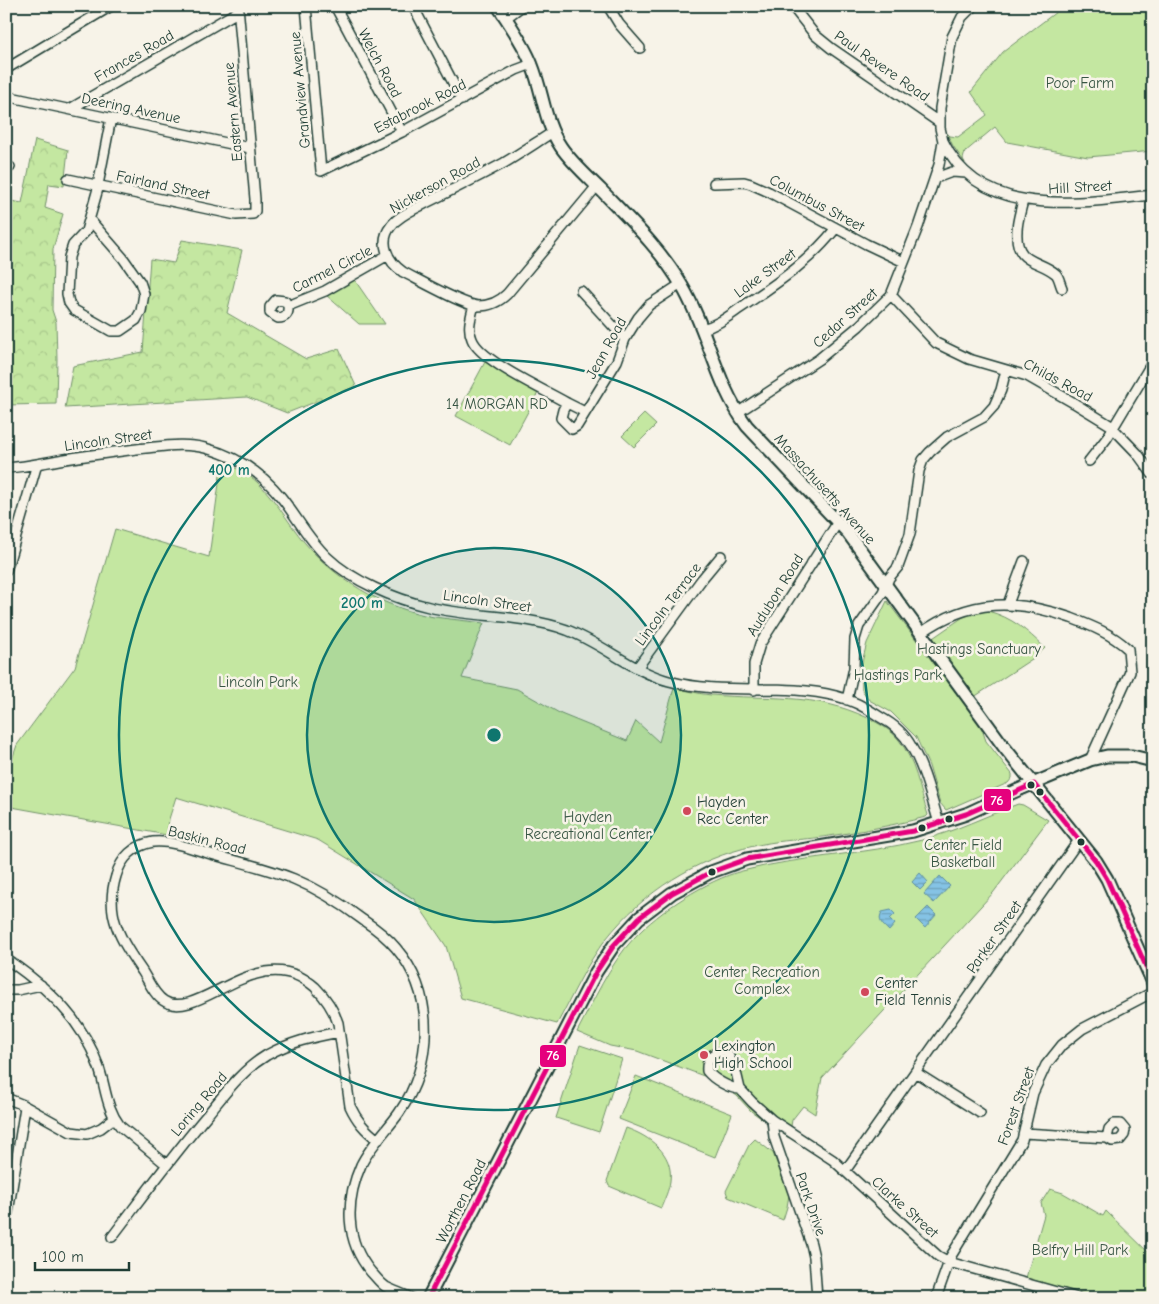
<svg xmlns="http://www.w3.org/2000/svg" width="1159" height="1304" font-family="'Comic Neue',sans-serif">
	<defs>
		<pattern id="forest-crowns" width="20" height="18" patternUnits="userSpaceOnUse" patternTransform="scale(1.25)"><rect width="20" height="18" fill="#c4e7a1"/><path d="M2 6a3 3 0 1 1 6 0M12 15a3 3 0 1 1 6 0" fill="none" stroke="#a8c78b"/></pattern>
		<pattern id="water-rules" width="6" height="5" patternUnits="userSpaceOnUse" patternTransform="scale(1.25)"><rect width="6" height="5" fill="#85c3e5"/><path d="M0 2.5h6" fill="none" stroke="#6ca0ba"/></pattern>
	</defs>
	<rect width="100%" height="100%" fill="#f7f3e8"/>
	<filter id="ink" filterUnits="userSpaceOnUse"><feTurbulence type="fractalNoise" baseFrequency=".02" numOctaves="2"/><feDisplacementMap in="SourceGraphic" scale="10" xChannelSelector="R" yChannelSelector="G"/><feConvolveMatrix kernelMatrix="1 2 1 2 8 2 1 2 1" color-interpolation-filters="sRGB"/></filter>
	<g filter="url(#ink)">
		<path fill="url(#forest-crowns)" stroke="#72926a" d="M35,140L68,150L64,186L49,184L45,208L63,214L53,249L52,310L56,322L57,359L56,404L6,405V200L22,203Z
			M182,240L242,250L227,313L306,359L339,349L356,386L287,413L247,397L65,408L73,366L143,352L150,259L174,263Z"/>
		<path fill="#c4e7a1" stroke="#72926a" d="M1064,6H1153V151L1088,157L1007,142L995,127L965,152L963,159L965,163L953,146L946,132L950,136L958,137L987,115L971,92L1003,52Z
			M354,279L385,324H359L326,295Z
			M485,362L539,391L510,445L456,416Z
			M644,414L656,425L634,447L622,436Z
			M222,461C234,467 248,473 258,483C279,503 292,530 312,551C344,585 389,609 434,617C451,619 467,621 484,623L462,678L517,689L561,714L627,741L636,721L659,742L674,688C686,690 699,694 711,695C769,700 813,692 868,718C880,724 891,730 899,740C915,760 920,790 928,815L926,817C890,826 852,833 815,838C795,840 774,841 754,846C697,858 643,892 606,939C586,964 573,995 557,1024L461,998L446,946L414,899L318,840L176,797L169,819L167,835L6,806V777L17,745L75,667L115,529L209,557Z
			M887,601L981,726L986,741L1012,774V778L1008,783L946,810L940,803L929,766L916,737L891,712L869,700L862,690L861,666L867,643Z
			M988,611C1013,618 1026,630 1045,648L1035,657L971,699L927,642L969,613Z
			M1018,804L1023,805L1048,820L993,893L822,1078L815,1114L803,1106L792,1120L789,1138L751,1111L737,1096L724,1086L709,1078L637,1051L610,1046L577,1032C594,1000 609,965 634,938C659,911 707,880 742,871C801,856 863,855 922,840C956,831 985,816 1018,804Z
			M580,1045L622,1059L599,1132L556,1118Z
			M636,1076L732,1114L715,1157L619,1119Z
			M626,1128C649,1136 674,1153 670,1181C669,1190 664,1200 661,1208L609,1186L607,1181Z
			M755,1139L773,1153L789,1195L787,1207L783,1220L728,1197L726,1191L749,1145Z
			M1050,1189L1063,1193L1103,1216L1106,1211L1153,1257V1298H1096L1026,1278L1044,1215L1041,1203Z"/>
		<path fill="url(#water-rules)" stroke="#5c8d9e" d="M920,873L928,882L920,890L912,882Z
			M940,876L950,886L934,903L924,894Z
			M928,907L936,915L925,928L916,919Z
			M891,910L895,914L890,919L895,924L889,931C883,925 877,921 882,912Z"/>
		<g fill="none" stroke-linecap="round" stroke-linejoin="round">
			<g stroke="#1f3d34" stroke-width="12">
				<path id="minor" d="M306,6L321,171L402,132L516,70L532,64
					M335,6L402,132
					M413,6L462,100
					M608,6L619,24L640,48
					M792,6L815,35L831,48L940,123
					M506,18L522,6
					M6,69L111,6
					M6,96L250,148
					M70,109L239,11
					M553,132C537,142 521,153 504,163C478,177 452,190 426,203C415,209 399,215 391,226C378,242 388,262 403,272C419,280 463,305 478,306C490,306 499,302 507,294L597,186
					M943,141C981,222 1082,202 1153,195
					M6,166L10,167
					M936,178L952,172L966,173
					M68,179L236,215L253,214L255,211V199L238,6
					M714,183L744,182L751,184L769,192L866,244L904,262
					M98,185L111,118
					M1023,200C1021,210 1017,221 1017,231C1015,265 1039,259 1056,274C1059,277 1060,284 1062,288
					M90,220L123,258L140,282L144,294L141,311L136,320L120,331H111L74,310L69,303L67,294L69,257L73,245L86,231L99,185
					M581,291L625,339
					M891,295L936,343L969,359L1027,376L1074,403L1110,425L1137,453L1153,475
					M474,305C471,317 467,328 472,339C480,361 545,390 567,403
					M288,306C289,314 285,318 278,318L270,313V307L276,300L285,301L288,306L325,291L388,255
					M702,329C719,325 731,314 745,305C780,281 809,262 836,228
					M585,412L567,403L563,410L561,418L572,429L577,426L617,361L625,339L638,318L649,305L681,284
					M737,413L819,359L859,326L891,295L918,227L939,165L943,141L940,128V108L952,37L962,17L973,6
					M1089,461L1107,438L1153,361
					M6,468C26,467 46,462 65,459C92,455 119,451 146,448C166,446 186,443 205,448C236,456 261,472 281,497C297,517 308,539 327,557C352,581 395,599 429,607C474,618 523,614 567,630C603,644 632,671 669,681C724,696 782,682 836,696C852,700 867,708 880,717C893,724 904,733 911,746C925,769 931,798 939,823
					M6,571L37,464
					M1008,604L1024,561
					M921,633C970,598 1016,599 1071,618C1092,626 1112,634 1128,649L1130,672L1090,760
					M637,668L702,579L721,556
					M754,690V664L760,644L838,522
					M847,700L854,668L855,639L859,626L883,592L889,578L898,567L910,534L919,471L923,460L930,452L947,437L984,417L994,406L1001,390L1006,370
					M6,959C45,985 82,1019 98,1065C106,1086 105,1106 120,1126L167,1165
					M6,990H18L41,985
					M915,1072L980,1113
					M740,1089C730,1089 713,1079 707,1071C706,1060 712,1052 723,1051L727,1052L736,1072L740,1089L752,1102L772,1120L833,1160L938,1256L949,1262L1078,1298
					M6,1098L21,1104L71,1132L87,1134L101,1128L114,1118
					M772,1120L774,1137L811,1244L814,1257L817,1298
					M1024,1133L1107,1138L1109,1129L1114,1124H1120L1125,1130L1124,1135L1120,1140L1112,1141L1107,1138
					M378,1140C365,1130 357,1121 350,1106L338,1023C333,1008 326,998 315,987C259,937 199,1023 164,1001C154,995 148,980 142,971C121,940 104,915 116,876C121,858 134,845 153,842C171,840 194,849 211,854C239,862 267,868 294,879C318,889 342,904 363,920C375,928 387,937 396,948C436,995 433,1064 399,1113C387,1130 370,1146 361,1165C345,1201 345,1241 371,1272C376,1277 380,1283 386,1287C394,1291 403,1294 411,1298
					M845,1171L1079,840
					M6,1225L25,1107
					M112,1237C144,1195 174,1154 208,1114C226,1092 242,1070 267,1055C290,1042 313,1037 339,1032
					M936,1298L951,1256L1022,1140L1033,1093L1046,1065L1062,1045L1082,1029L1153,992
					M1037,1298L1039,1287"/>
			</g>
			<g stroke="#1f3d34" stroke-width="15">
				<path id="major" d="M498,6C510,25 524,44 532,65C543,92 544,122 561,147C572,163 588,177 602,191C630,220 662,251 682,286C709,332 715,383 747,426L848,533L1004,747L1096,861L1107,879L1153,983
					M428,1298L596,972L614,945L639,918L672,893L711,872L747,859L913,831L966,814L1018,790L1090,760L1107,756H1132L1153,761"/>
			</g>
			<use href="#minor" stroke="#f7f3e8" stroke-width="9"/>
			<use href="#major" stroke="#f7f3e8" stroke-width="11"/>
			<g stroke="#f7f3e8" stroke-width="9">
				<path id="bus-1" d="M428,1298L596,972L614,945L639,918L672,893L711,872L747,859L913,831L966,814L1034,784L1096,861L1107,879L1153,982"/>
			</g>
			<use href="#bus-1" stroke="#e5007d" stroke-width="5"/>
		</g>
	</g>
	<circle cx="494" cy="735" r="187" fill="#0f766e" fill-opacity=".12"/>
	<g fill="none" stroke="#0f766e" stroke-width="2.5">
		<circle cx="494" cy="735" r="187"/>
		<circle cx="494" cy="735" r="375"/>
	</g>
	<g fill="#1f3d34" stroke="#f7f3e8" stroke-width="2">
		<circle cx="1031" cy="785" r="4.5"/>
		<circle cx="1040" cy="792" r="4.5"/>
		<circle cx="949" cy="819" r="4.5"/>
		<circle cx="922" cy="828" r="4.5"/>
		<circle cx="1081" cy="842" r="4.5"/>
		<circle cx="712" cy="872" r="4.5"/>
	</g>
	<g fill="#d1495b" stroke="#f7f3e8" stroke-width="2">
		<circle cx="687" cy="811" r="5"/>
		<circle cx="865" cy="992" r="5"/>
		<circle cx="704" cy="1055" r="5"/>
	</g>
	<g text-anchor="middle" dominant-baseline="central" stroke-width="5" stroke-linejoin="round" paint-order="stroke">
		<g font-size="15" fill="#1f3d34" stroke="#f7f3e8">
			<text transform="translate(134 56) rotate(-30)">Frances Road</text>
			<text transform="translate(380 63) rotate(62)">Welch Road</text>
			<text transform="translate(882 66) rotate(35)">Paul Revere Road</text>
			<text transform="translate(300 90) rotate(-95)">Grandview Avenue</text>
			<text transform="translate(420 106) rotate(-27)">Estabrook Road</text>
			<text transform="translate(131 108) rotate(12)">Deering Avenue</text>
			<text transform="translate(233 112) rotate(-95)">Eastern Avenue</text>
			<text transform="translate(163 185) rotate(12)">Fairland Street</text>
			<text transform="translate(435 185) rotate(-29)">Nickerson Road</text>
			<text transform="translate(1080 187) rotate(-3)">Hill Street</text>
			<text transform="translate(817 203) rotate(28)">Columbus Street</text>
			<text transform="translate(332 269) rotate(-27)">Carmel Circle</text>
			<text transform="translate(765 273) rotate(-36)">Lake Street</text>
			<text transform="translate(845 318) rotate(-42)">Cedar Street</text>
			<text transform="translate(606 348) rotate(-61)">Jean Road</text>
			<text transform="translate(1058 380) rotate(28)">Childs Road</text>
			<text transform="translate(108 440) rotate(-8)">Lincoln Street</text>
			<text transform="translate(825 489) rotate(48)">Massachusetts Avenue</text>
			<text transform="translate(775 595) rotate(-58)">Audubon Road</text>
			<text transform="translate(487 601) rotate(8)">Lincoln Street</text>
			<text transform="translate(668 604) rotate(-53)">Lincoln Terrace</text>
			<text transform="translate(207 840) rotate(14)">Baskin Road</text>
			<text transform="translate(994 937) rotate(-55)">Parker Street</text>
			<text transform="translate(199 1104) rotate(-50)">Loring Road</text>
			<text transform="translate(1016 1106) rotate(-70)">Forest Street</text>
			<text transform="translate(461 1201) rotate(-63)">Worthen Road</text>
			<text transform="translate(811 1204) rotate(71)">Park Drive</text>
			<text transform="translate(905 1207) rotate(42)">Clarke Street</text>
		</g>
		<g font-size="15" fill="#385644" stroke="#f7f3e8">
			<text x="1080" y="83">Poor Farm</text>
			<text x="497" y="404">14 MORGAN RD</text>
			<text x="979" y="649">Hastings Sanctuary</text>
			<text x="898" y="675">Hastings Park</text>
			<text x="258" y="682">Lincoln Park</text>
			<text x="588" y="817">Hayden<tspan x="588" dy="17">Recreational Center</tspan></text>
			<text x="963" y="845">Center Field<tspan x="963" dy="17">Basketball</tspan></text>
			<text x="762" y="972">Center Recreation<tspan x="762" dy="17">Complex</tspan></text>
			<text x="1080" y="1250">Belfry Hill Park</text>
		</g>
		<g font-size="15" fill="#1f3d34" stroke="#f7f3e8" text-anchor="start">
			<text x="697" y="802">Hayden<tspan x="697" dy="17">Rec Center</tspan></text>
			<text x="875" y="983">Center<tspan x="875" dy="17">Field Tennis</tspan></text>
			<text x="714" y="1046">Lexington<tspan x="714" dy="17">High School</tspan></text>
		</g>
	</g>
	<circle cx="494" cy="735" r="8" fill="#0f766e" stroke="#f7f3e8" stroke-width="2.5"/>
	<g font-size="15" text-anchor="middle" font-weight="bold" fill="#0f766e" stroke="#f7f3e8" stroke-width="5" stroke-linejoin="round" paint-order="stroke">
		<text x="229" y="475">400 m</text>
		<text x="362" y="608">200 m</text>
	</g>
	<g stroke="#f7f3e8" stroke-width="2">
		<rect x="983" y="788" width="29" height="24" rx="5" fill="#e5007d"/>
		<rect x="539" y="1044" width="28" height="24" rx="5" fill="#e5007d"/>
	</g>
	<g font-size="14" text-anchor="middle" font-weight="bold" fill="#fff">
		<text x="997" y="805">76</text>
		<text x="553" y="1060">76</text>
	</g>
	<rect width="1159" height="1304" fill="none" stroke="#f7f3e8" stroke-width="25"/>
	<rect x="12" y="12" width="1134" height="1279" fill="none" stroke="#1f3d34" stroke-width="2" filter="url(#ink)"/>
	<path d="M35 1262v8h94v-8" fill="none" stroke="#1f3d34" stroke-width="2.5"/>
	<text x="42" y="1262" font-size="15" fill="#1f3d34" stroke="#f7f3e8" stroke-width="4" paint-order="stroke">100 m</text>
</svg>
